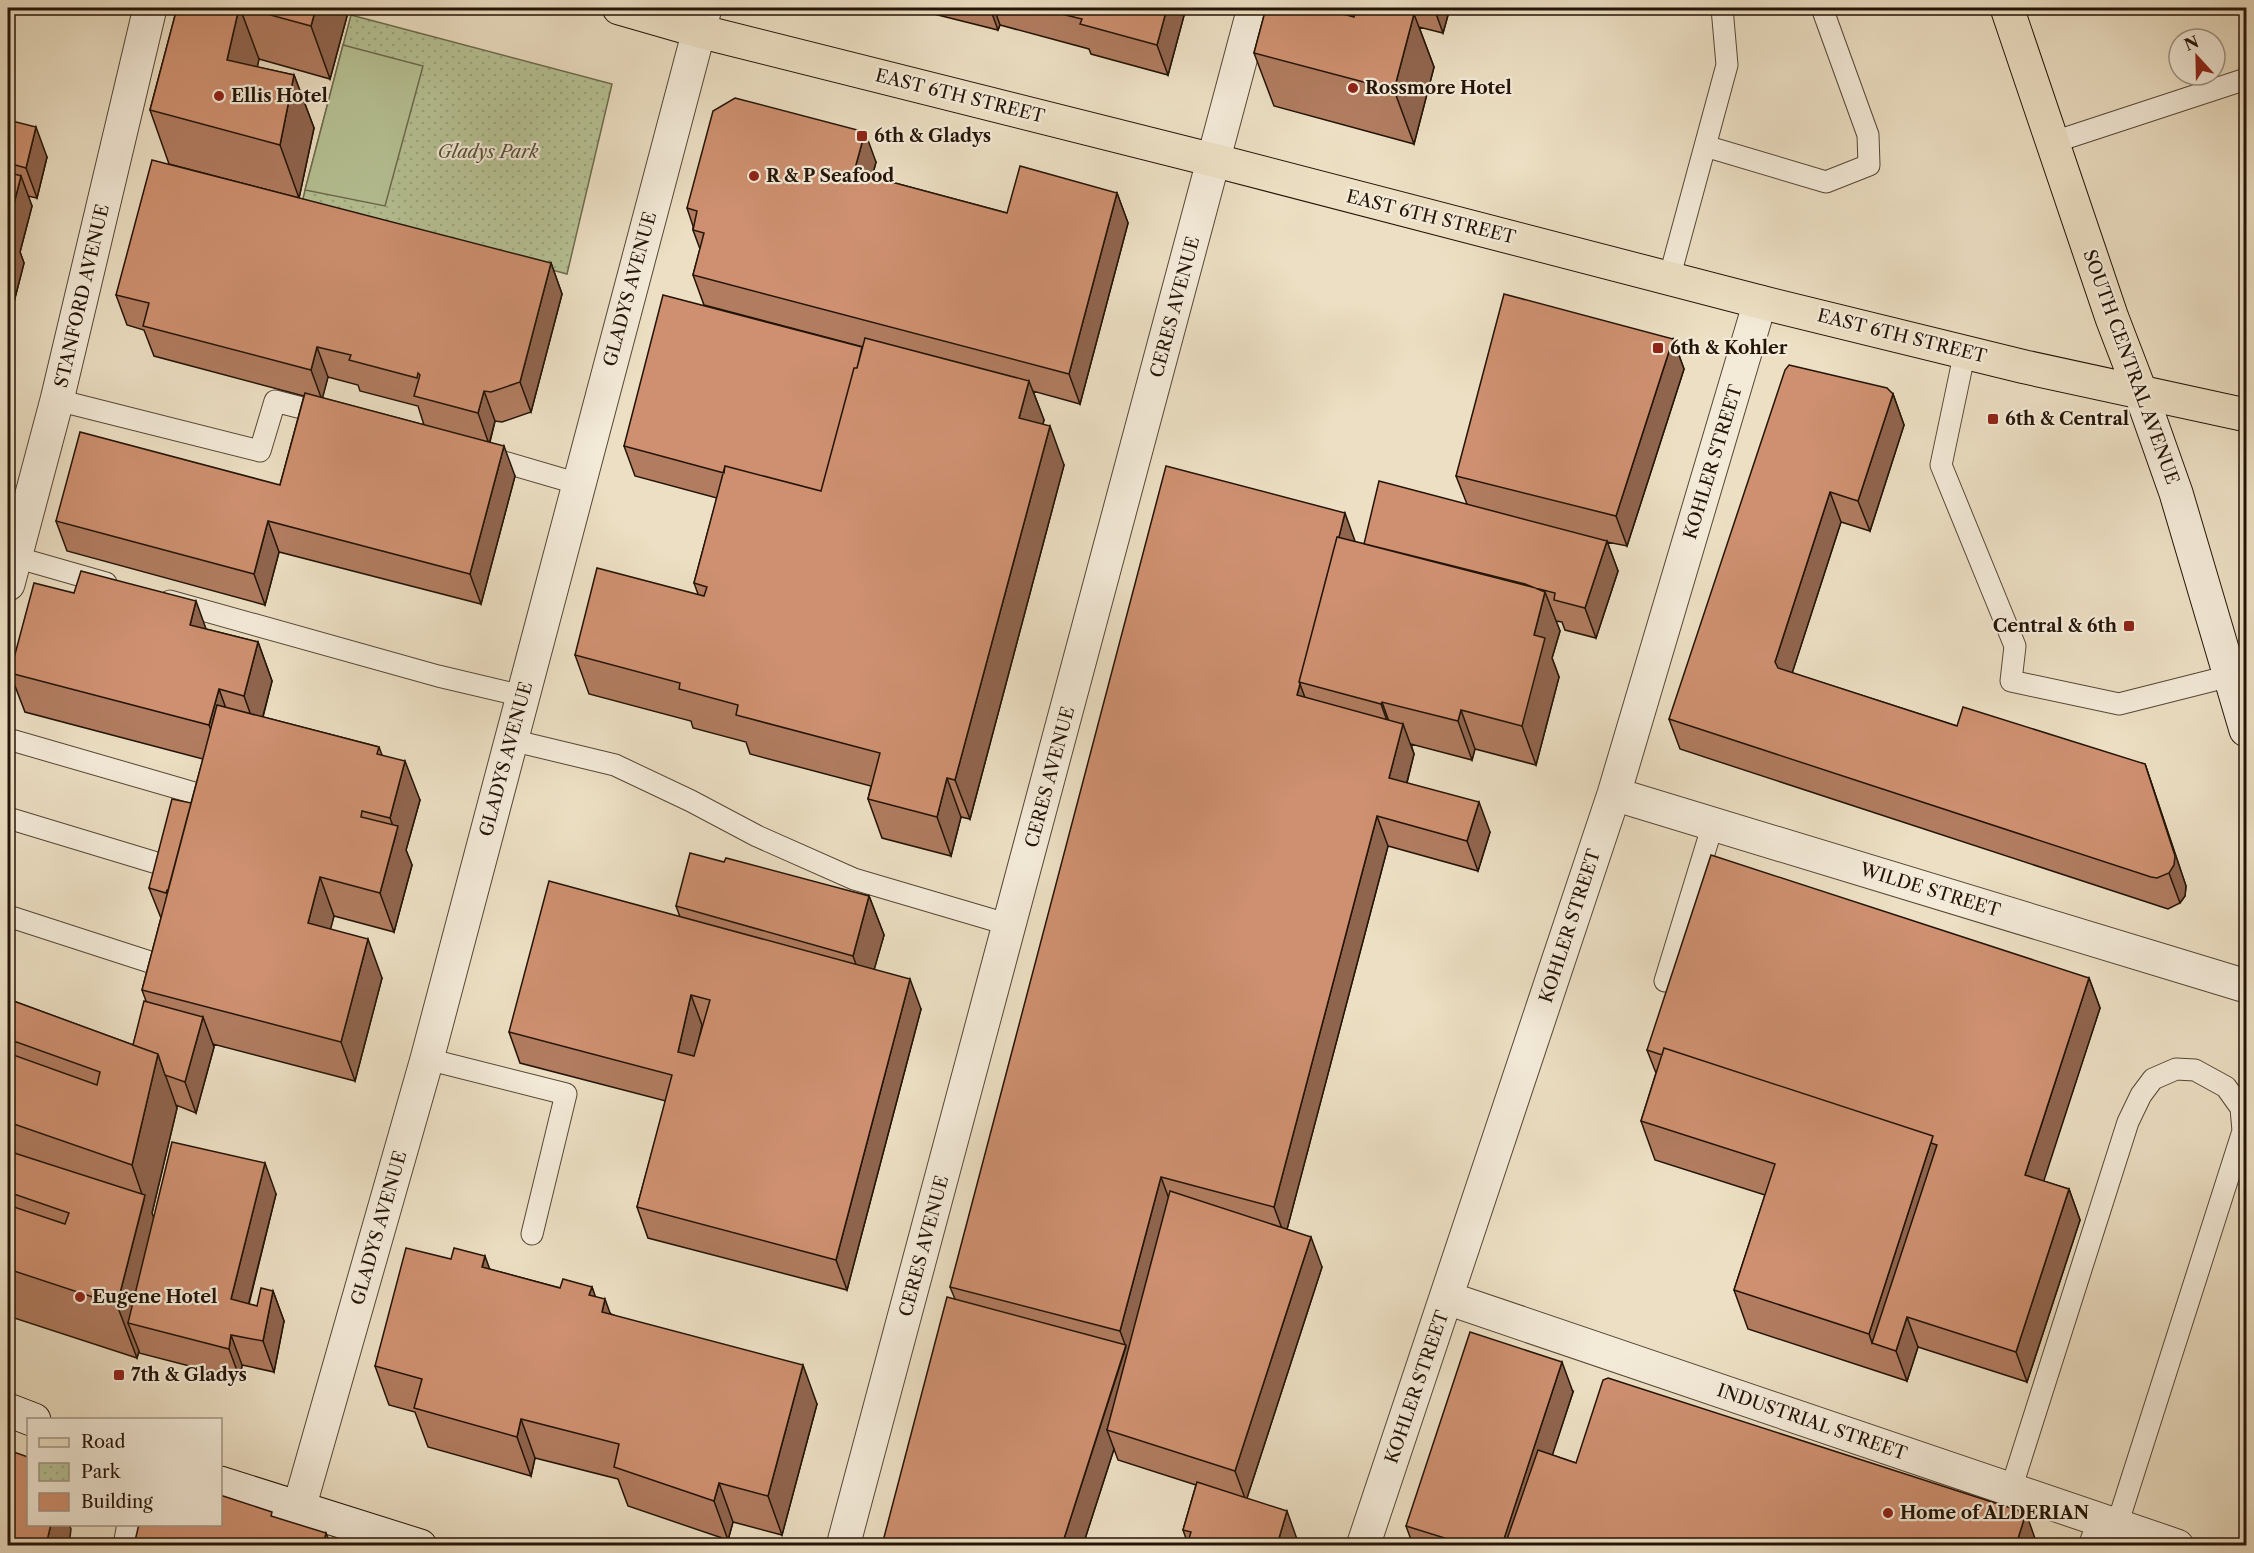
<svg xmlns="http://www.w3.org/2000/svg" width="2254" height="1553" font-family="'Libre Caslon Text',serif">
	<defs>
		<pattern id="park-dots" width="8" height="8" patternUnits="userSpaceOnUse" patternTransform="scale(1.5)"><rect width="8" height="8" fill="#b6c295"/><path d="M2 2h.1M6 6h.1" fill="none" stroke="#9ca67f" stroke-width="1.8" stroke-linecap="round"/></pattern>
	</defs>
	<rect width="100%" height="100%" fill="#ecdfc3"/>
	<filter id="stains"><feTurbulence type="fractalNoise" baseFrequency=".00333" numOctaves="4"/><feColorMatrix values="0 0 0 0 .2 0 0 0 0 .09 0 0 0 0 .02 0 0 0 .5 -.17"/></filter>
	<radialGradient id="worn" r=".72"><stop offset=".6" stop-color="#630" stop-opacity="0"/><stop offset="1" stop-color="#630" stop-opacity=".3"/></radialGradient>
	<path fill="url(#park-dots)" stroke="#6d6b4e" stroke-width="1.5" d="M351,15L612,84L567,274L302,202Z"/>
	<path fill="#b6c295" stroke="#6d6b4e" stroke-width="1.5" d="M343,45L423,66L385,206L305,190Z"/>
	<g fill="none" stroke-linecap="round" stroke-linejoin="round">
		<g stroke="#564736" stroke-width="23">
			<path id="lane" d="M2054,142L2246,79
				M1705,146L1826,182L1869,165L1868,135L1822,8
				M1669,279L1727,65L1722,8
				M1965,351L1941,465L2015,646L2011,681L2119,704L2230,676
				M57,400L260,451L275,401L329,415
				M483,456L579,484
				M15,557L106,583
				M170,601L438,676L523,696
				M8,739L198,794
				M511,740L615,765L691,801L757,836L854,879L1010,925
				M8,818L160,864
				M8,916L153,963
				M1665,981L1713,824
				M427,1059L566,1094L532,1234
				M2011,1489L2128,1122L2141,1095L2153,1079L2176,1069L2195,1070L2226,1087L2241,1108L2243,1131L2117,1525
				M2089,1546L2099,1519"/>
		</g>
		<g stroke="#564736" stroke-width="35">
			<path id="street" d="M8,584L57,400L150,8
				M1614,794L2246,986
				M1447,1298L2177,1546
				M299,1508L427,1059L705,8
				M130,1546L134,1524
				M843,1546L1254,8
				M1363,1546L1614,794L1760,302"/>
		</g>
		<g stroke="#241407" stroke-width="35">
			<path id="secondary" d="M2140,391L2176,493L2246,730
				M8,1410L34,1420
				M220,1483L420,1546"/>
		</g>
		<g stroke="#241407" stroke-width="35">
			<path id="primary" d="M619,8L699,31L1213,160L1760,302L2025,367L2246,415
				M2007,8L2112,318L2140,391"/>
		</g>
		<use href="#lane" stroke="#f3ead8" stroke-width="21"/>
		<use href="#street" stroke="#f3ead8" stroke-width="33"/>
		<use href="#secondary" stroke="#f3ead8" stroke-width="33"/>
		<use href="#primary" stroke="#ecdfc3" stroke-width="33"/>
	</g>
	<path fill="#b17c60" stroke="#241407" stroke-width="1.5" fill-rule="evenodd" d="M177,8H344L347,16L330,79L259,59L257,67L294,75L314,128L299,198L169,164L150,110Z
		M910,8H1186L1168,75L1091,54L1089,49L1000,25L998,30Z
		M1266,8H1450L1443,33L1419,27L1434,67L1414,144L1274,106L1254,53Z
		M8,120L47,157L37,198L28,196L32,206L20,252L24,263L8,325Z
		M876,162L872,177L1007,213L1117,193L1128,223L1080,404L1033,391L1044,420L1043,424L1064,465L970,819L961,817L951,856L882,838L868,799L871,786L750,754L746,742L693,728L691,721L589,694L575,655L698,594L694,583L717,498L635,476L624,446L863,347L704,305L693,275L700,249L693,230V226L687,208Z
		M551,263L562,294L531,412L502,422L495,421L490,442L515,476L481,604L279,552L265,605L67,551L56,521L280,485L304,396L154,356L144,330L127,325L116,295ZM328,377L358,385L360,391L418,406L424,425L322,398Z
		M1673,339L1684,369L1627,546L1607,542L1618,571L1596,638L1565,630L1562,622L1556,621L1560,631L1552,658L1559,677L1536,765L1475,749L1472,760L1411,744L1414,754L1407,783L1490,832L1478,871L1388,846L1287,1229L1322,1267L1247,1498L1298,1542L1188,1544L1183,1530L1196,1485L1118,1460L1114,1449L1083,1545L955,1299L950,1287L1356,542L1364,544L1467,504L1456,476Z
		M1893,394L1904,425L1870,531L1841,522L1792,673L1957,726L2145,764L2186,886L2185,896L2180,903L2168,909L2162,907L1680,749L1669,719Z
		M206,629L258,642L272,681L263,717L379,747L382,755L420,800L406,850L412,865L394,932L334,916L330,929L382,978L355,1081L213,1044L214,1047L196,1113L176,1105L177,1108L152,1213L154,1218L276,1194L249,1304L257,1306L273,1291L284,1321L274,1372L242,1365L240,1379L139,1353V1351L137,1358L8,1316V999L133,1045L146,1001L142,990L161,918L149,888L191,803L203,759L25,712L10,673Z
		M724,862L869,896L884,935L874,969L921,1009L847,1290L648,1238L637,1207L666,1101L520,1063L509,1032L680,917L676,906Z
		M2089,978L2100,1008L2043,1181L2069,1189L2080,1220L2027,1382L1918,1347L1907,1381L1748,1329L1734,1290L1765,1195L1655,1160L1641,1121L1656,1073L1647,1050Z
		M489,1269L560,1288L592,1287L595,1297L611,1314L817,1404L782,1535L733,1522L728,1540L628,1506L618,1479L535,1458L531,1476L428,1447L415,1412L389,1405L375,1366Z
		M1573,1392L1552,1455L1576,1463L2037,1544L2036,1545H1400H1413L1406,1526Z"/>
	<path fill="#90654e" stroke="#241407" stroke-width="1.5" d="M239,8H240L259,59L247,113L227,60Z
		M316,8H344L347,16L330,79L311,26Z
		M990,8H994L1000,25L998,30Z
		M1167,8H1186L1168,75L1157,45Z
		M1345,8H1378L1363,67L1343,14Z
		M1434,8H1450L1443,33Z
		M1414,14L1434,67L1414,144L1394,90Z
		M294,75L314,128L299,198L280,145Z
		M36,127L47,157L37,198L26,168Z
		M865,132L876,162L865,202L854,172Z
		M21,176L32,206L20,252L24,263L8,325V227Z
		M1117,193L1128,223L1080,404L1069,374Z
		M551,263L562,294L531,412L520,382Z
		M1673,339L1684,369L1627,546L1616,516Z
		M317,347L328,377L322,400L311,370Z
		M1029,381L1044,420L1034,457L1019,418Z
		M484,391L495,421L489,444L478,413Z
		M1893,394L1904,425L1870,531L1858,501Z
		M1050,426L1064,465L970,819L955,780Z
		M504,446L515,476L481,604L470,574Z
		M1830,492L1841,522L1786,692L1775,662Z
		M1345,513L1356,544L1300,682Z
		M268,521L279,552L265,605L254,574Z
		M1607,541L1618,571L1596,638L1585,608Z
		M1545,592L1560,631L1552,658L1559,677L1536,765L1522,726L1534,635Z
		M196,601L210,640L190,625Z
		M258,642L272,681L258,735L244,696Z
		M1300,684L1311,714L1297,695Z
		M219,689L233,728L223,764L209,725Z
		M1382,702L1396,741L1395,743L1381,704Z
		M1461,710L1475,749L1472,760L1458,721Z
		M1403,724L1414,754L1400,809L1389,778Z
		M405,761L420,800L406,850L412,865L394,932L380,893L396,834L390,818Z
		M2145,764L2186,886L2185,896L2180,903L2169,873Z
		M947,778L961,817L951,856L937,817Z
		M1479,802L1490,832L1478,871L1467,841Z
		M1377,816L1388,846L1285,1237L1274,1207Z
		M320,877L334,916L322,962L308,923Z
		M869,896L884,935L867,995L853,956Z
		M368,939L382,978L355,1081L341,1042Z
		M2089,978L2100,1008L2036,1205L2025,1175Z
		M910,979L921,1009L847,1290L836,1260Z
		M691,995L702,1025L689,1083L678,1052Z
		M203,1017L214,1047L196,1113L185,1082Z
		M158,1054L177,1108L152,1213L165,1248L128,1323L139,1351L137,1358L117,1305L144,1200L132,1165Z
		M1933,1136L1948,1175L1872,1343L1869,1334Z
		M265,1163L276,1194L242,1330L231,1299Z
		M1161,1177L1172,1207L1107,1430L1114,1449L1083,1545H1062L1126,1347L1120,1331Z
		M2069,1189L2080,1220L2027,1382L2016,1352Z
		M1311,1237L1322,1267L1246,1501L1235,1471Z
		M485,1256L499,1295L482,1267Z
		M592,1287L606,1326L589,1295Z
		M273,1291L284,1321L274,1372L263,1341Z
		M605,1299L619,1338L602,1312Z
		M1907,1317L1918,1347L1907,1381L1896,1351Z
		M231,1335L242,1365L240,1379L229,1349Z
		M1562,1362L1573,1392L1523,1545H1502Z
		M803,1365L817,1404L782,1535L768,1496Z
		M521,1419L535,1458L531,1476L517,1437Z
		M719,1483L733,1522L728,1540L714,1501Z
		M1287,1511L1298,1542L1297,1545H1277Z
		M2026,1513L2037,1544L2036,1545H2016Z
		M51,1524H69L71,1529L69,1545H46Z
		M326,1533L331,1545H323Z"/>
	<path fill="#ce9070" stroke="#241407" stroke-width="1.5" fill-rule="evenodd" d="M177,8H239L227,60L294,75L280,145L150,110Z
		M245,8H316L311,26Z
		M1037,8H1167L1157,45L1080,24L1082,19Z
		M1266,8H1345L1343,14L1354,17L1356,8H1389L1414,14L1394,90L1254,53Z
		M735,98L865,132L854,172L1007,213L1020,166L1117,193L1069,374L693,275L704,233L693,230L697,211L687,208L713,111Z
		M8,120L36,127L26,168L8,163Z
		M152,160L551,263L520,382L491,392L484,391L478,413L414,396L420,375L418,373L417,378L349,360L351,355L317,347L311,370L143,326L149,303L116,295Z
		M8,172L21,176L8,227Z
		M8,231L13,232L8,252Z
		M1504,294L1673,339L1616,516L1456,476Z
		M663,295L862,347L857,368H854L821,491L725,466L724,473L624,446Z
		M865,338L1029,381L1019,418L1050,426L955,780L947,778L937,817L868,799L880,753L736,715L738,705L679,689L680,683L575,655L597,568L704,596L707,587L694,583L725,466L821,491L854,368H857Z
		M1789,365L1887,388L1893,394L1858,501L1830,492L1775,662L1778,668L1957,726L1963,707L2145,764L2175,856L2174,865L2169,873L2157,878L2151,877L1669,719L1785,370Z
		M305,393L504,446L470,574L268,521L254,574L56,521L80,432L280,485Z
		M1166,466L1345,513L1339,537H1337L1299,682L1300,684L1297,695L1403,724L1389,778L1479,802L1467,841L1377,816L1274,1207L1161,1177L1120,1331L950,1287Z
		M1379,481L1607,541L1585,608L1554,600L1555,593L1364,544Z
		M1337,537L1525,584L1545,592L1534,635L1545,638L1522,726L1461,710L1458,721L1382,702L1381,704L1299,682Z
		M81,571L196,601L190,625L258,642L244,696L219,689L209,725L10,673L34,583L74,593Z
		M217,705L379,747L377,754L405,761L390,818L362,811L361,817L398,826L380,893L320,877L308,923L368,939L341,1042L142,990Z
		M172,799L191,803L168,890H167L166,893L149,888Z
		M690,853L724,862L726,858L869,896L853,956L676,906Z
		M1711,855L2089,978L2025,1175L2069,1189L2016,1352L1907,1317L1896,1351L1872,1343L1937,1145L1931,1143L1933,1136L1664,1048L1662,1055L1647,1050Z
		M549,881L910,979L836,1260L637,1207L672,1075L509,1032ZM691,995L710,1000L694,1056L678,1052Z
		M8,999L158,1054L132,1165L8,1122V1053L97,1085L100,1072L8,1039Z
		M144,1001L203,1017L185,1082L165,1075L158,1054L133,1045Z
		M1664,1048L1933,1136L1869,1334L1734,1290L1775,1164L1641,1121Z
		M172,1142L265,1163L231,1299L257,1306L261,1288L273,1291L263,1341L231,1335L229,1349L128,1323Z
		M8,1151L145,1195L117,1305L8,1269V1205L65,1224L69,1213L8,1192Z
		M1170,1191L1311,1237L1235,1471L1107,1430Z
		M406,1248L451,1259L454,1248L485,1256L482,1267L560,1288L563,1279L592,1287L589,1295L605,1299L602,1312L803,1365L768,1496L719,1483L714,1501L614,1467L619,1444L521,1419L517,1437L414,1408L422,1379L375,1366Z
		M947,1297L1126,1345L1062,1545H882Z
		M1470,1332L1562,1362L1502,1545H1467L1406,1526Z
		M1608,1378L2026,1513L2016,1545H1505L1538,1450L1576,1463L1603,1380Z
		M8,1450L28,1457V1524H51L46,1545H8Z
		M1197,1482L1287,1511L1277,1545H1187L1191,1532L1183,1530Z
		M220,1495L272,1512L271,1516L326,1533L323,1545H134L139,1524H220Z
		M1438,1539L1457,1545H1435Z
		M1401,1541L1414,1545H1400Z"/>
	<g fill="#8f2418" stroke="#f3ead8" stroke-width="2">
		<circle cx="1353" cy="88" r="6"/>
		<circle cx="219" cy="96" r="6"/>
		<rect x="856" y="130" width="12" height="12" rx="3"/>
		<circle cx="754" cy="176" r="6"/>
		<rect x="1652" y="342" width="12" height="12" rx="3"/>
		<rect x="1987" y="413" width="12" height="12" rx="3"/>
		<rect x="2123" y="620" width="12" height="12" rx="3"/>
		<circle cx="80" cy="1297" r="6"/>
		<rect x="113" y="1369" width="12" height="12" rx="3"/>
		<circle cx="1888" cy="1513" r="6"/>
	</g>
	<g text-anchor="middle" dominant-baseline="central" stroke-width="4.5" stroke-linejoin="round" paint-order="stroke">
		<g font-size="18" font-weight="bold" fill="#241407" stroke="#f3ead8" text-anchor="start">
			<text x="1365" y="88">Rossmore Hotel</text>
			<text x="231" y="96">Ellis Hotel</text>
			<text x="874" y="136">6th &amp; Gladys</text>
			<text x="766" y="176">R &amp; P Seafood</text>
			<text x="1670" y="348">6th &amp; Kohler</text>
			<text x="2005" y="419">6th &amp; Central</text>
			<text x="2117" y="626" text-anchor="end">Central &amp; 6th</text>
			<text x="92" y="1297">Eugene Hotel</text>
			<text x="131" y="1375">7th &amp; Gladys</text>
			<text x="1900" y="1513">Home of ALDERIAN</text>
		</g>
		<g font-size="18" fill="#241407" stroke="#f3ead8">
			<text transform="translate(960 96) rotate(14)">EAST 6TH STREET</text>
			<text transform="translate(1431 217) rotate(14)">EAST 6TH STREET</text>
			<text transform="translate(630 289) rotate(-75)">GLADYS AVENUE</text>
			<text transform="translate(82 296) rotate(-77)">STANFORD AVENUE</text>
			<text transform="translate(1175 307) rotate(-75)">CERES AVENUE</text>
			<text transform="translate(1902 336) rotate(14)">EAST 6TH STREET</text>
			<text transform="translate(2131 367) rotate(70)">SOUTH CENTRAL AVENUE</text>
			<text transform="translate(1713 462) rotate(-73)">KOHLER STREET</text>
			<text transform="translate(506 759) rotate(-75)">GLADYS AVENUE</text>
			<text transform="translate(1050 777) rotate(-75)">CERES AVENUE</text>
			<text transform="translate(1930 890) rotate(17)">WILDE STREET</text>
			<text transform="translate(1570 926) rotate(-72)">KOHLER STREET</text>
			<text transform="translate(379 1228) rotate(-74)">GLADYS AVENUE</text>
			<text transform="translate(924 1246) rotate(-75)">CERES AVENUE</text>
			<text transform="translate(1417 1387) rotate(-71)">KOHLER STREET</text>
			<text transform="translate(1812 1422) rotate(19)">INDUSTRIAL STREET</text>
		</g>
		<g font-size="18" font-style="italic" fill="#575139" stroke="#f3ead8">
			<text x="488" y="152">Gladys Park</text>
		</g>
	</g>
	<rect width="2254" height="1553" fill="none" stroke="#ecdfc3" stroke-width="30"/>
	<rect x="9" y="9" width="2236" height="1535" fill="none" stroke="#241407" stroke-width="3"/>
	<rect x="15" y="15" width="2224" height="1523" fill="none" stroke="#241407" stroke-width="1.5"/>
	<rect x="27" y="1418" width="195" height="108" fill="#f3ead8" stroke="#a09484" stroke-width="1.5"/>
	<rect x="39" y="1438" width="30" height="9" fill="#ecdfc3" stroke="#a09484" stroke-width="1.5"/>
	<text x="81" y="1448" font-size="18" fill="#241407">Road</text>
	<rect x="39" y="1463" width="30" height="18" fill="url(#park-dots)" stroke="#a09484" stroke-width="1.5"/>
	<text x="81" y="1478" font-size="18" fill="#241407">Park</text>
	<rect x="39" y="1493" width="30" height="18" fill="#ce9070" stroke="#a09484" stroke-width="1.5"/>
	<text x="81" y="1508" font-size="18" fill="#241407">Building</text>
	<g transform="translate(2197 57) rotate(338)"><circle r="28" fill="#f3ead8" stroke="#a09484" stroke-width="1.5"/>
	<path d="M0-4.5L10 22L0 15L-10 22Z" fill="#8f2418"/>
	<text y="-9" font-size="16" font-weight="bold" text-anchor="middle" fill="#241407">N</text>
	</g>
	<rect width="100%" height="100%" filter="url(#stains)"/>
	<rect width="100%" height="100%" fill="url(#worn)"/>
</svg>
